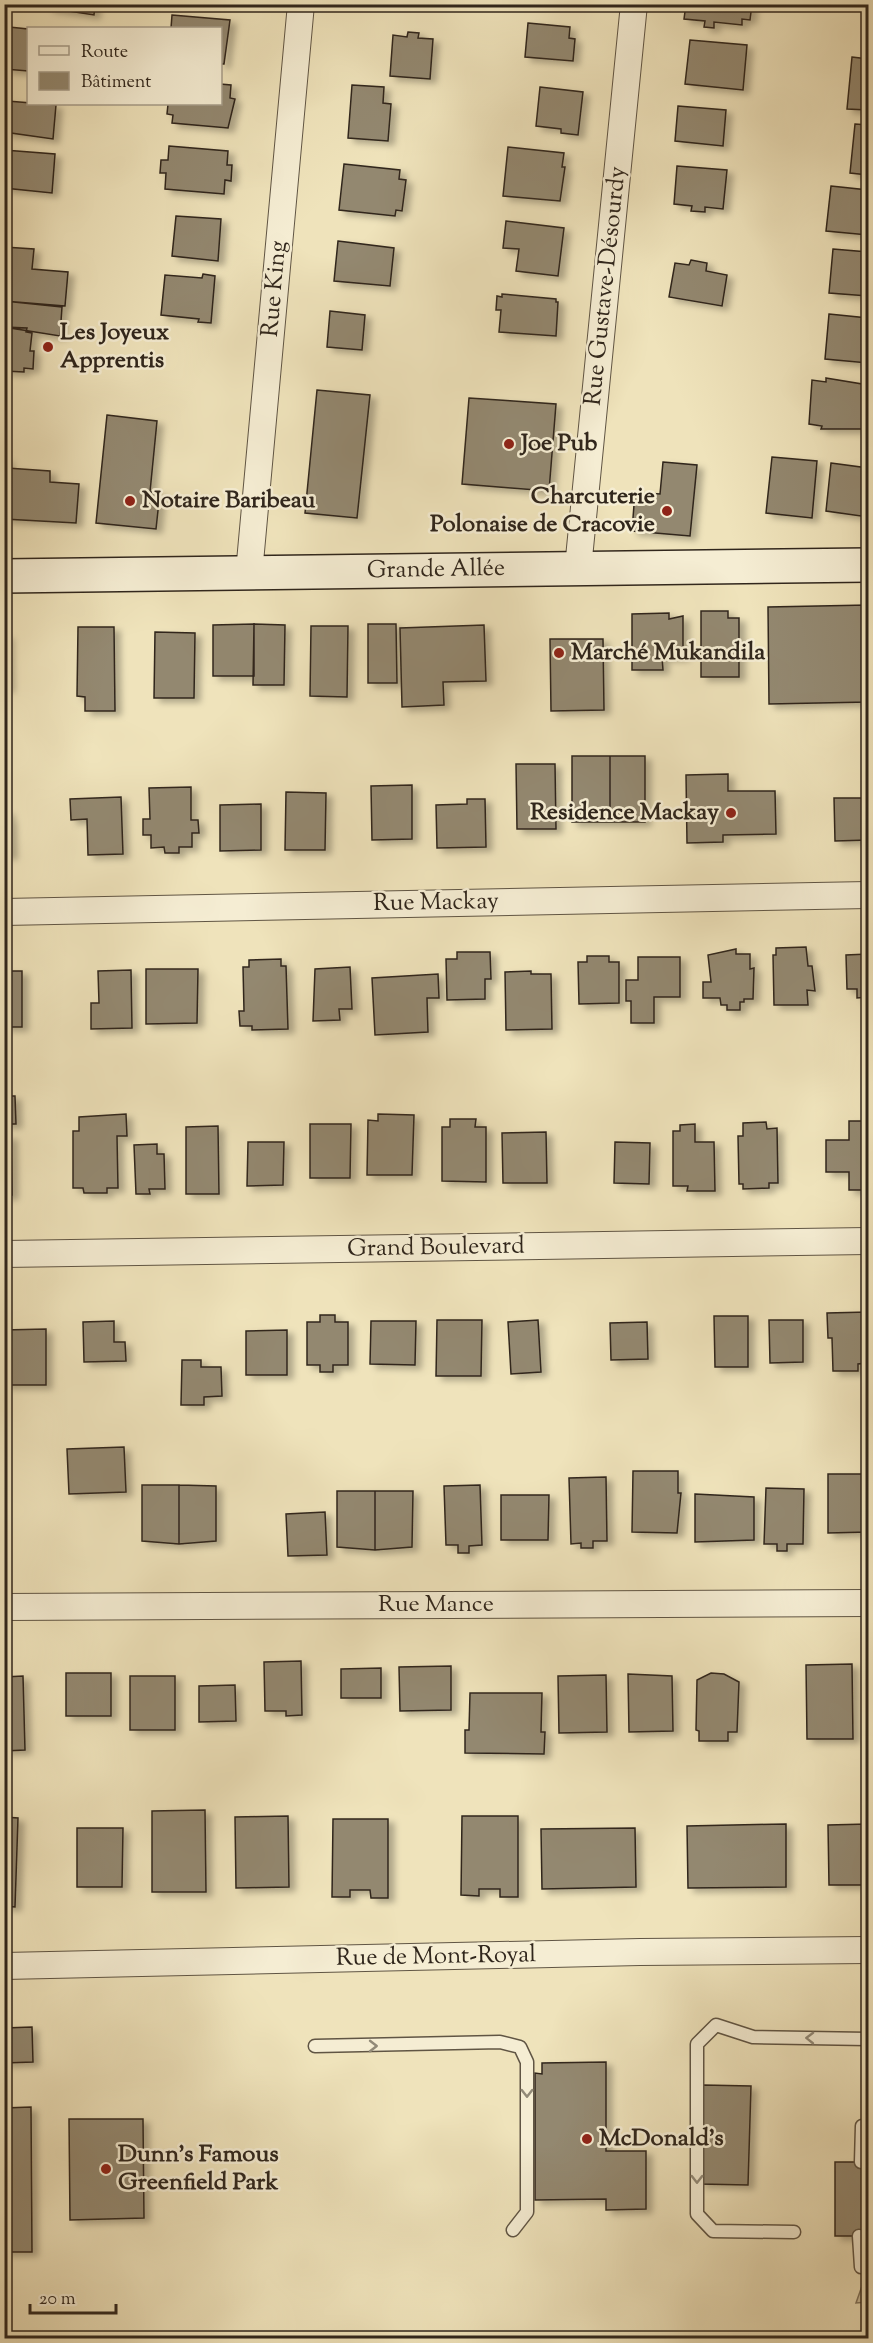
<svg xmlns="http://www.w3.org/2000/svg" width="873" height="2343" font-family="'Sorts Mill Goudy',serif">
	<defs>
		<filter id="shadow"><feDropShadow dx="6" dy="4" stdDeviation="3" flood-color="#0004"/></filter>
	</defs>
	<rect width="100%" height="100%" fill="#efe3bb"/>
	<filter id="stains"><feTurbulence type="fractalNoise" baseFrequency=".00333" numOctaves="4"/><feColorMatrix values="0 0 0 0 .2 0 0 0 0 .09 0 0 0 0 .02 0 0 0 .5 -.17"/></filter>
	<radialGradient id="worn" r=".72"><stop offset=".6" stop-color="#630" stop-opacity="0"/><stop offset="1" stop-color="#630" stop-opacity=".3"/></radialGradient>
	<path fill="#cfc3a0" stroke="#80745e" stroke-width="1.5" d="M868,2269V2302L856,2303Z"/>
	<path fill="#93886f" stroke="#30261c" stroke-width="1.5" filter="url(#shadow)" d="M44,4H95L94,15L48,8L49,5Z
		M686,4H752L750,20L742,19V25L714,22V28L704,27L705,21L684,19Z
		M172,15L230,20L224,64H220V28H171Z
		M528,23L570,27L569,38L575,39L573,61L525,57Z
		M9,27L28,29V71L5,69Z
		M408,32L419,33L418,38L433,39L430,79L390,76L393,35L407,37Z
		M690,40L747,45L743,90L685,84Z
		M852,57L868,59V110L847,109Z
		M220,84L231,85L230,98L235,99L228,128L172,123L173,115L167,114L168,104H220Z
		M352,85L384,87L383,103L391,104L388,141L348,138Z
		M540,87L583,92L578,135L561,133V129L536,126Z
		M7,101L56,105L53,139L4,132Z
		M678,106L726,110L723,146L675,141Z
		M855,124L868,125V175L850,173Z
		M169,146L228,151L227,165H232L231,181L225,180L224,194L165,189L166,173H160L161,160H168Z
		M508,147L564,153L562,167H565L560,201L503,196Z
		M4,150L55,154L52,193L4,188Z
		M344,164L400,170L399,179L406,180L402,211L396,210L395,216L339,210Z
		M677,166L727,170L723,209L705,207V212L691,211L692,206L674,204Z
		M831,186L868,190V235L826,231Z
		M176,216L221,219L218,261L172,256Z
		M506,221L564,228L558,276L516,271L519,249L503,248Z
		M338,241L394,248L390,286L334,281Z
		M4,247L34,249L32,269L68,272L65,306L4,301Z
		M833,249L868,252V296L829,293Z
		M691,260L707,263L706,271L727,275L722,306L669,297L675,263L689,265Z
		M203,274L215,276L211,323L198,322L199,319L161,315L165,275L202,278Z
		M502,294L556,299V302H558L556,336L499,332L501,310H496L497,296L502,297Z
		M4,301L62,307L60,336L4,327Z
		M330,311L365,315L362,350L327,347Z
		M829,314L868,318V363L825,359Z
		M4,327L27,328L26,332L32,333L30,351H34L33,369L24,368V372L4,371Z
		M826,378L868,385L867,429H821L822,426L809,424L812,380L826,382Z
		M317,390L370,395L357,518L305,513Z
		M469,398L556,404L549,491L462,484Z
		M107,415L157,421L150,492H160L156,529L96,523Z
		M772,457L817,461L812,518L766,513Z
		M4,459H8L4,498Z
		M663,462L697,465L690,536L632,531L635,492L660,494Z
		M831,463L868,468V517L826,511Z
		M7,468L50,471V482L79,484L76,523L4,519Z
		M868,605V702L769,704L768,607Z
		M701,611H728V618H739V677H701Z
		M669,613V619L683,616V657H662L663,670H632V614Z
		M254,624V676H213V625Z
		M254,624L285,625L284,685H253Z
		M368,624H396L397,683H368Z
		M484,625L486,681L443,682L444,705L402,707L400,628Z
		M311,626H348L347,697L310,696Z
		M78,627H114L115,711H85V697L77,696Z
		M155,632L195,633L194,698H154Z
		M4,635H7L8,688H4Z
		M550,639H603L604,710L551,711Z
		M572,756H610V822H572Z
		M610,756H645V822H610Z
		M516,764H555L556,829H517Z
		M728,774V791H775L776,834L723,835V842L687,843L686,775Z
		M412,785V839L372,840L371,786Z
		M191,787V820H198L199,833H192V847H179V853H165L164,847L151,848V835H143V819H150L149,788Z
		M286,792L326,793L325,850H285Z
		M121,797L123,854L88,855L87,819L71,820L70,799Z
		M834,798H868V840L835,841Z
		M467,799H485L486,847L437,848L436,805L467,804Z
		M261,804V850L220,851V805Z
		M4,811H8V819H10L11,855H4Z
		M806,947L808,966H812L815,991L807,990L808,1005H774L773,955H776V948Z
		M736,949V954H750V969L754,968L753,999H744V1002H740V1010H727V1005H721L720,998H703V982H711L708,955Z
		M457,952H490L491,979H485V999L447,1000L446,959H457Z
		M868,954V997L857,998V989H847L846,955Z
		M587,956H609V962H619V1003L579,1004L578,962H587Z
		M638,957H680V997H654V1023H631V1001H626V980H638Z
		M281,959V966H286L288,1029L252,1030V1026H240L239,1011H244L243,967H249V960Z
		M350,967L352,1009H339L340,1020L313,1021L315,969Z
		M146,969H198L197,1023L146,1024Z
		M131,970L132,1028L91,1029V1003H99L98,971Z
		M4,971H22V1027H4Z
		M531,971V974H551L552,1029L506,1030L505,972Z
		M438,974L439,998H427L428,1032L375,1035L372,978Z
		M4,1096H15L16,1124H4Z
		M126,1114L127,1136H117L118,1188H107V1193H84L83,1188H73V1131H79V1117Z
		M378,1114L414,1115L412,1175H367L368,1120L378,1121Z
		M450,1119H476L475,1127H486V1182L442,1181V1127H450Z
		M849,1121H868V1190H849V1172H826V1140H849Z
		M766,1122L767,1129L777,1128L778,1183H769V1188L743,1189V1184H739L738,1136H743V1123Z
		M310,1124H351L350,1178H310Z
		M695,1124V1142H714L715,1191H687L688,1186H673V1131H680V1125Z
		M218,1126L219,1194H186V1127Z
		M546,1132L547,1183H503L502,1133Z
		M4,1136H11L12,1195L4,1196Z
		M248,1142H284L283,1185L247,1186Z
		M615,1142L650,1143L649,1184L614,1183Z
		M157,1144V1154H164L165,1189H149L150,1194H136L134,1145Z
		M868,1312V1363L858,1364V1371H833L832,1338H828L827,1313Z
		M320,1315H335V1322H348V1365H333V1372H320V1365H307V1322H320Z
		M714,1316H748V1367H715Z
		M437,1320H482L481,1376H436Z
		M538,1320L541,1372L511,1374L508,1322Z
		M769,1320H803V1362L770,1363Z
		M114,1321V1342H125L126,1361L84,1362L83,1322Z
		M371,1321H416L415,1365L370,1364Z
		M647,1322L648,1359L611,1360L610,1323Z
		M46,1329V1385H4V1330Z
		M287,1330V1375H246V1331Z
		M182,1360H201V1367H221L222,1396L204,1397V1405H181Z
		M124,1447L126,1492L69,1494L67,1449Z
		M633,1471H678V1493H681L677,1533L632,1532Z
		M828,1474H868V1532L828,1533Z
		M606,1477L607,1541H593V1548H581V1543L571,1544L569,1478Z
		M142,1485H179V1544L142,1541Z
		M179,1485L216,1486V1541L179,1544Z
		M480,1485L482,1545L469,1546V1553H458V1545H446L444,1486Z
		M766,1488L804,1489L803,1544H787V1551H777V1544H764Z
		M337,1491H375V1550L337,1547Z
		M375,1491H413L412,1547L375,1550Z
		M695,1494L754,1497V1540L695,1542Z
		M501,1495H549L548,1540H501Z
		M325,1512L327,1555L288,1556L286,1514Z
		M301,1661L302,1715L286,1716V1711H265L264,1662Z
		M852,1664L853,1739H807L806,1665Z
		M451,1666V1710L400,1711L399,1667Z
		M381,1668V1698H341V1669Z
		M66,1673H111V1716H66Z
		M711,1673L724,1674L739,1682L737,1732H728V1741H699V1731L696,1730L697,1680Z
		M628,1674L672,1676L673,1731L629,1732Z
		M606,1675L607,1732L559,1733L558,1676Z
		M23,1676L25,1750L4,1751V1677Z
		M130,1676H175V1730H130Z
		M235,1685L236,1721L199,1722V1686Z
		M470,1693H542L541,1732H545L544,1754L465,1753V1730H469Z
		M205,1810L206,1892H152V1811Z
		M288,1816L289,1887L236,1888L235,1817Z
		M462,1816H518V1897H500V1889H479V1896L461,1895Z
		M4,1817L18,1818L15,1907L4,1906Z
		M333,1819H388V1898H371L370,1890H350V1897H332Z
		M786,1824V1887L688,1888L687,1826Z
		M868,1824V1885H829L828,1825Z
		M77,1828H123L122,1887H77Z
		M635,1828L636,1887L542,1889L541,1829Z
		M32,2027L33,2062L4,2063V2028Z
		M606,2062V2151H646V2209L606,2210V2199L535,2200V2073L542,2074V2063Z
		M703,2085L751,2086L748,2185L700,2184Z
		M31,2107L32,2252H4V2108Z
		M69,2119H143L144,2218L70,2220Z
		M835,2162H868V2236H835Z"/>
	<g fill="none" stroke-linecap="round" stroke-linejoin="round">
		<g stroke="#605544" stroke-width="15">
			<path id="service" d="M315,2046L500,2042L520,2047L527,2062V2212L513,2230
				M861,2162L862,2126H868
				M794,2232L713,2231L697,2214V2044L716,2025L753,2037L868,2039
				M859,2236L861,2267"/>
		</g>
		<g stroke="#605544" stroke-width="28">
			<path id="minor" d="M578,568L634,4
				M249,573L301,4
				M4,912L868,895
				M4,1254L868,1241
				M4,1607L868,1603
				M4,1966L640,1952L868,1950"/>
		</g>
		<g stroke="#30261c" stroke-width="36">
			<path id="secondary" d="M4,576L868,565"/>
		</g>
		<use href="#service" stroke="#f5edd3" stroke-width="12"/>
		<use href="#minor" stroke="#f5edd3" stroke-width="26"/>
		<use href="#secondary" stroke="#f5edd3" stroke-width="33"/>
	</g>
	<defs><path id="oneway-chevron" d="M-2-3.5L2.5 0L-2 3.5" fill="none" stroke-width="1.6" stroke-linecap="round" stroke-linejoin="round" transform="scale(1.5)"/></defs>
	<g stroke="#928a78">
		<use href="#oneway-chevron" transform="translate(810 2038) rotate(-179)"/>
		<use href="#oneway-chevron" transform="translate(373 2046)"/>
		<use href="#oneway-chevron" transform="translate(527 2093) rotate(90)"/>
		<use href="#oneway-chevron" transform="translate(697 2179) rotate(90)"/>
	</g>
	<g fill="#8f2418" stroke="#f5edd3" stroke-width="2">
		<circle cx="48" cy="347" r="6"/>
		<circle cx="509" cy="444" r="6"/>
		<circle cx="130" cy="501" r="6"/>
		<circle cx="667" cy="511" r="6"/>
		<circle cx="559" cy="653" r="6"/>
		<circle cx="731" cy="813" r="6"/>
		<circle cx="587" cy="2139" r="6"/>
		<circle cx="106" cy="2169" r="6"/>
	</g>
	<g text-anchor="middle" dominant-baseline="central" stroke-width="5" stroke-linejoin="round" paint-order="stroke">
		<g font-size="24" fill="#30261c" stroke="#f5edd3">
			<text transform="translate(606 286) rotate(-84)">Rue Gustave-Désourdy</text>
			<text transform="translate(275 289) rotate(-85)">Rue King</text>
			<text transform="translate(436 570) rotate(-1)">Grande Allée</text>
			<text transform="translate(436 903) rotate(-1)">Rue Mackay</text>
			<text transform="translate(436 1248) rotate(-1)">Grand Boulevard</text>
			<text x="436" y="1605">Rue Mance</text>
			<text transform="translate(436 1957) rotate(-1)">Rue de Mont-Royal</text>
		</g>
		<g font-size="24" font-weight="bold" fill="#30261c" stroke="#f5edd3" text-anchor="start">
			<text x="60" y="333">Les Joyeux<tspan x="60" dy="28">Apprentis</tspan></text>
			<text x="521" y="444">Joe Pub</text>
			<text x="655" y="497" text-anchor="end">Charcuterie<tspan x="655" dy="28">Polonaise de Cracovie</tspan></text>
			<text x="142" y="501">Notaire Baribeau</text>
			<text x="571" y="653">Marché Mukandila</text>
			<text x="719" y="813" text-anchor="end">Residence Mackay</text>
			<text x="599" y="2139">McDonald's</text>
			<text x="118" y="2155">Dunn's Famous<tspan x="118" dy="28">Greenfield Park</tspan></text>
		</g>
	</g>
	<rect width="873" height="2343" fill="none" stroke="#efe3bb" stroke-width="24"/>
	<rect x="6" y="6" width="861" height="2331" fill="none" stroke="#30261c" stroke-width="3"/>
	<rect x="12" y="12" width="849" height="2319" fill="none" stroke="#30261c" stroke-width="1.5"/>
	<rect x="27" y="27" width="195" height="78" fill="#f5edd3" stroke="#a69d8a" stroke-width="1.5"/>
	<rect x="39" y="46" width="30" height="9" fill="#f5edd3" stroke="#a69d8a" stroke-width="1.5"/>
	<text x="81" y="57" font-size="18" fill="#30261c">Route</text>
	<rect x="39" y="72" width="30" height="18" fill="#93886f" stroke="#a69d8a" stroke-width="1.5"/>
	<text x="81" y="87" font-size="18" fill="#30261c">Bâtiment</text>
	<path d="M30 2304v9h86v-9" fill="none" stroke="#30261c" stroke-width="3"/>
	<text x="39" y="2304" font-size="18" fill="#30261c" stroke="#f5edd3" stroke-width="4.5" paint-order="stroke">20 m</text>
	<rect width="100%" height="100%" filter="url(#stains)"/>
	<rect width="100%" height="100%" fill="url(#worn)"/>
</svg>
